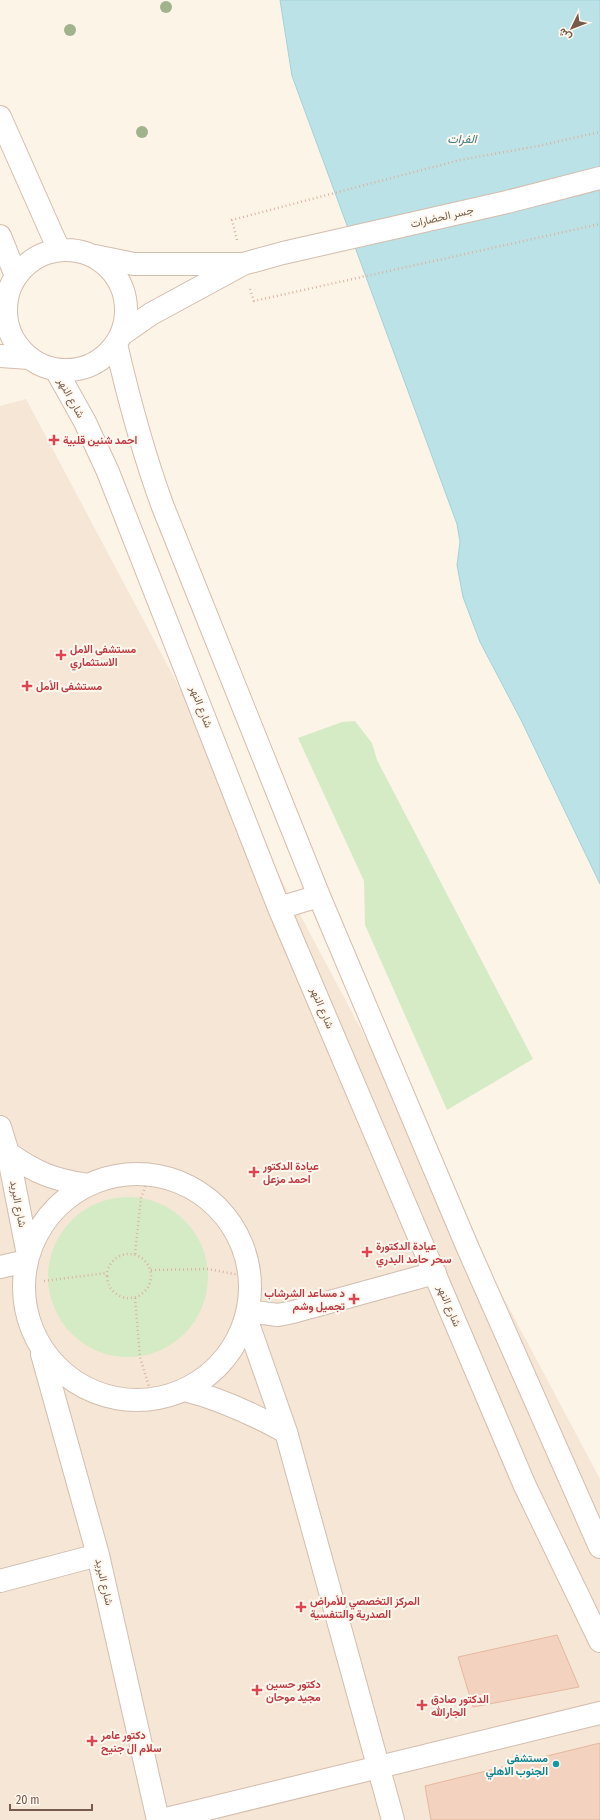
<svg xmlns="http://www.w3.org/2000/svg" width="600" height="1820" font-family="'Fira Sans Condensed',Vazirmatn,sans-serif">
	<rect width="100%" height="100%" fill="#fdf4e8"/>
	<path fill="#f5e6d6" d="M26,399L600,1479V1820H0V406Z"/>
	<path fill="#d5ebc5" d="M355,721L372,743L377,760L533,1059L447,1110L365,925L364,881L298,738L342,722Z
		M48 1277a80 80 0 1 1 160 0a80 80 0 1 1-160 0Z"/>
	<path fill="#bbe2e7" stroke="#a1d2d9" d="M280,0H600V884L521,720L480,642L463,597L457,565L460,542L457,524L292,76Z"/>
	<path fill="#f3d2bf" stroke="#e5b89f" d="M557,1635L579,1687L473,1707L458,1657Z
		M600,1743V1820H431L425,1786Z"/>
	<g fill="none" stroke-linecap="round" stroke-linejoin="round">
		<g stroke="#d1beaf" stroke-width="24">
			<path id="street" d="M0,1127L8,1153L28,1255
				M8,1153C36,1173 54,1180 88,1185
				M24 1287a113 113 0 1 1 226 0a113 113 0 1 1-226 0Z
				M0,1267L27,1261
				M248,1311L278,1315L293,1312L435,1273
				M246,1318L286,1432L393,1820
				M42,1354L98,1555L158,1820
				M185,1390C221,1399 253,1414 286,1432
				M0,1581L98,1555"/>
		</g>
		<g stroke="#d4bdad" stroke-width="24">
			<path id="secondary" d="M0,117L59,250
				M0,236L16,276
				M6 310a60 60 0 1 1 120 0a60 60 0 1 1-120 0Z
				M95,256L134,264H240
				M121,335L151,314L243,264L283,253L507,202L600,178
				M116,344C129,400 143,453 163,507L319,896L467,1246L600,1547
				M0,356L29,358
				M56,370L85,422L108,472L279,908L525,1486L600,1641
				M279,908L319,896
				M162,1820L600,1713"/>
		</g>
		<path stroke="#d8b5a1" stroke-width="2.5" stroke-dasharray="1 3" stroke-linecap="butt" d="M237,240L232,220L460,160L538,146L600,132
			M250,289L254,301L600,224
			M107 1276a22 22 0 1 1 44 0a22 22 0 1 1-44 0Z
			M135,1254L141,1198L150,1175
			M151,1270L208,1269L250,1277
			M44,1281L107,1273
			M135,1298L140,1357L153,1400"/>
		<use href="#street" stroke="#fff" stroke-width="22"/>
		<use href="#secondary" stroke="#fff" stroke-width="22"/>
	</g>
	<g fill="#a1b38d">
		<circle cx="166" cy="7" r="6"/>
		<circle cx="70" cy="30" r="6"/>
		<circle cx="142" cy="132" r="6"/>
	</g>
	<g fill="#e0444e" stroke="#fff8ee" stroke-width="1.5">
		<path d="M52 434h4v4h4v4h-4v4h-4v-4h-4v-4h4z"/>
		<path d="M59 649h4v4h4v4h-4v4h-4v-4h-4v-4h4z"/>
		<path d="M25 680h4v4h4v4h-4v4h-4v-4h-4v-4h4z"/>
		<path d="M252 1166h4v4h4v4h-4v4h-4v-4h-4v-4h4z"/>
		<path d="M365 1246h4v4h4v4h-4v4h-4v-4h-4v-4h4z"/>
		<path d="M352 1293h4v4h4v4h-4v4h-4v-4h-4v-4h4z"/>
		<path d="M299 1601h4v4h4v4h-4v4h-4v-4h-4v-4h4z"/>
		<path d="M255 1684h4v4h4v4h-4v4h-4v-4h-4v-4h4z"/>
		<path d="M420 1699h4v4h4v4h-4v4h-4v-4h-4v-4h4z"/>
		<path d="M90 1735h4v4h4v4h-4v4h-4v-4h-4v-4h4z"/>
	</g>
	<circle fill="#0f9aa8" stroke="#fff8ee" stroke-width="1.5" cx="556" cy="1764" r="4"/>
	<g text-anchor="middle" dominant-baseline="central" stroke-width="4" stroke-linejoin="round" paint-order="stroke">
		<g font-size="11" fill="#775a4b" stroke="#fff8ee">
			<text transform="translate(442 217) rotate(-13)">جسر الحضارات</text>
			<text transform="translate(71 398) rotate(61)">شارع النهر</text>
			<text transform="translate(201 707) rotate(69)">شارع النهر</text>
			<text transform="translate(322 1008) rotate(67)">شارع النهر</text>
			<text transform="translate(18 1204) rotate(79)">شارع البريد</text>
			<text transform="translate(449 1306) rotate(67)">شارع النهر</text>
			<text transform="translate(104 1582) rotate(77)">شارع البريد</text>
		</g>
		<g font-size="11" font-weight="bold" fill="#be3a42" stroke="#fff8ee" text-anchor="start">
			<text x="63" y="440">احمد شنين قلبية</text>
			<text x="70" y="649">مستشفى الامل<tspan x="70" dy="13">الاستثماري</tspan></text>
			<text x="36" y="686">مستشفى الأمل</text>
			<text x="263" y="1166">عيادة الدكتور<tspan x="263" dy="13">احمد مزعل</tspan></text>
			<text x="376" y="1246">عيادة الدكتورة<tspan x="376" dy="13">سحر حامد البدري</tspan></text>
			<text x="345" y="1293" text-anchor="end">د مساعد الشرشاب<tspan x="345" dy="13">تجميل وشم</tspan></text>
			<text x="310" y="1601">المركز التخصصي للأمراض<tspan x="310" dy="13">الصدرية والتنفسية</tspan></text>
			<text x="266" y="1684">دكتور حسين<tspan x="266" dy="13">مجيد موحان</tspan></text>
			<text x="431" y="1699">الدكتور صادق<tspan x="431" dy="13">الجارالله</tspan></text>
			<text x="101" y="1735">دكتور عامر<tspan x="101" dy="13">سلام ال جنيح</tspan></text>
		</g>
		<g font-size="11" font-weight="bold" fill="#0d838f" stroke="#fff8ee" text-anchor="end">
			<text x="548" y="1758">مستشفى<tspan x="548" dy="13">الجنوب الاهلي</tspan></text>
		</g>
		<g font-size="12" font-style="italic" fill="#417b83" stroke="#fff8ee">
			<text x="462" y="139">الفرات</text>
		</g>
	</g>
	<g transform="translate(572 28) rotate(227)" stroke="#fff8ee" stroke-width="3" paint-order="stroke">
	<path d="M0-3L7 15L0 10L-7 15Z" fill="#775a4b"/>
	<text y="-6" font-size="11" font-weight="bold" text-anchor="middle" fill="#775a4b">ش</text>
	</g>
	<path d="M10 1804v6h82v-6" fill="none" stroke="#775a4b" stroke-width="2"/>
	<text x="16" y="1804" font-size="12" fill="#775a4b" stroke="#fff8ee" stroke-width="3" paint-order="stroke">20 m</text>
</svg>
